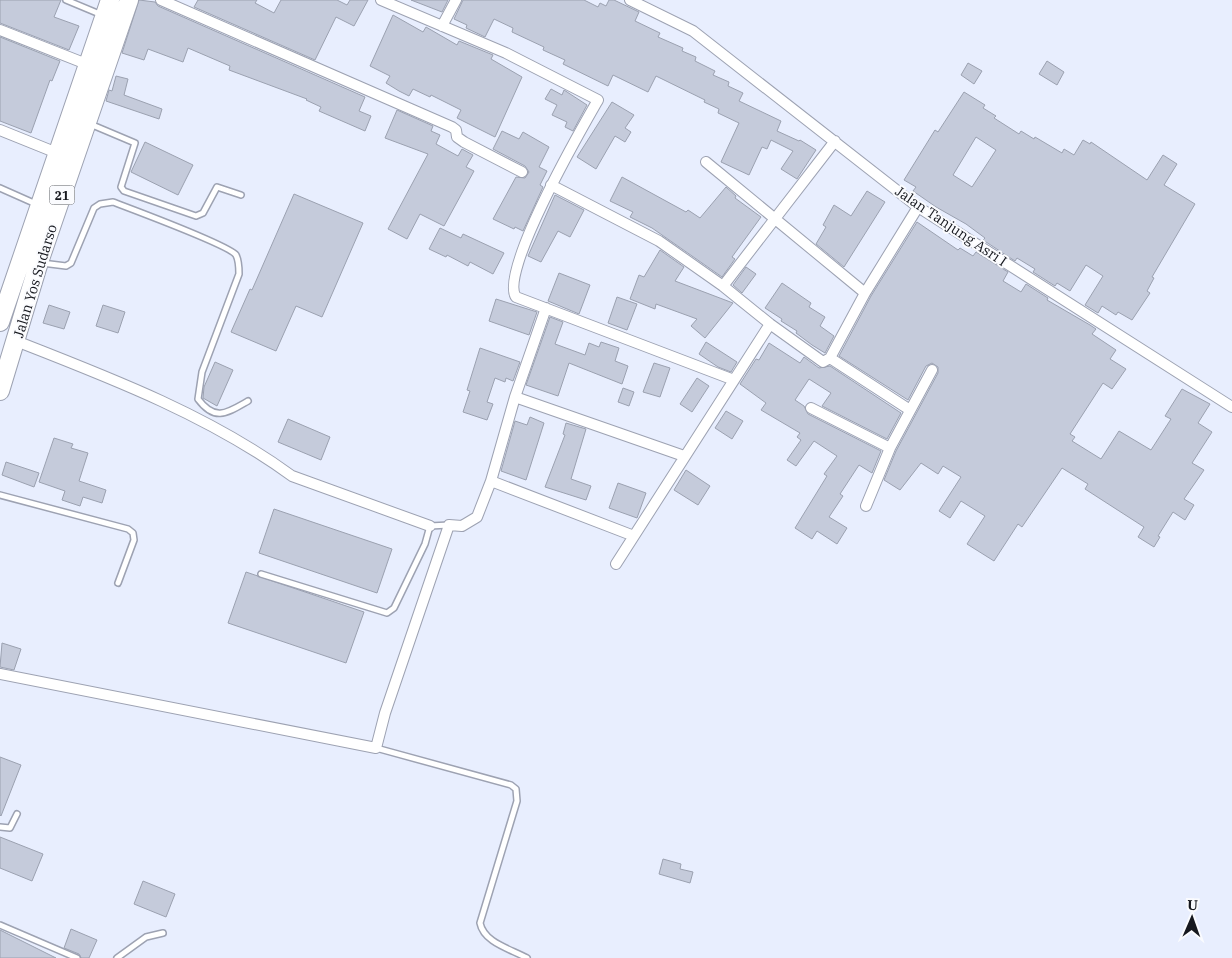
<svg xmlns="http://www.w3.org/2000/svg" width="1232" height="958" font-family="'IBM Plex Serif',serif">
	<rect width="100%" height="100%" fill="#e8eefe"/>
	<path fill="#c5cbdb" stroke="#9ba1b0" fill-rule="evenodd" d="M0,0H61L54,17L79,26L69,50L0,23Z
		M139,0L155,2L158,6L365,97L359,111L371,116L365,131L319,111L321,107L306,100L307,99L229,70L230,66L188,48L183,62L148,49L144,60L122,53Z
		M198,0H257L255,3L274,13L281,0H337L347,5L350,0H368L354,26L336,17L315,60L194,7Z
		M411,0H448L442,12Z
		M463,0H584L598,7L600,3L606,6L609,0H614L639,12L635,21L660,33L658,37L683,48L682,51L696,57L695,61L715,71L713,75L729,82L728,86L743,93L739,101L781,121L777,131L799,141L800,140L816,150L797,179L781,169L793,151L771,140L767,149L762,147L749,175L721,162L739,123L718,113L719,109L704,102L705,100L656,76L648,92L613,75L608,86L563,64L565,60L543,50L544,47L512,32L513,28L494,19L485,37L466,28L467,25L454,19Z
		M393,15L423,32L426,27L457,45L459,41L493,55L491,59L522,77L495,137L457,118L461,110L431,95L430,97L413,89L409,96L399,91L386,83L390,76L370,66Z
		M0,37L60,61L52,81L50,80L31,133L0,121Z
		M1047,61L1064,72L1057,85L1039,74Z
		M968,63L982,71L974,84L961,75Z
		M116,76L128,79L124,95L162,109L159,119L106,101L109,90L112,91Z
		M551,89L562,95L564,90L587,105L573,131L565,127L567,122L552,115L557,105L545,99Z
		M964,92L985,105L983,108L996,116L994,118L1019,134L1021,131L1034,139L1035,137L1062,153L1064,149L1074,155L1083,140L1090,144L1091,142L1147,180L1163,155L1177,164L1164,185L1195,204L1152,277L1154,278L1147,291L1150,293L1132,320L1118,312L1116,315L1102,306L1098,313L1085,305L1103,276L1086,265L1070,291L1057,283L1055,286L1033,272L1035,269L1017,258L1015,261L983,240L985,238L966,224L936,207L913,191L916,187L904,180L935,130L938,132ZM976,137L996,150L972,187L953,175Z
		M612,102L634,115L625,128L631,132L625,142L615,136L596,169L577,157Z
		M397,110L433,126L431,131L440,135L436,144L458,156L462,149L473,155L466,167L474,171L444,226L420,214L407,239L388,229L428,154L385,138Z
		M502,131L519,139L523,132L549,147L539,167L547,171L540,185L543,187L523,231L515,227L514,229L493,219L516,177L525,178L529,172L525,166L493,149Z
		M145,142L193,165L178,195L131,172Z
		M622,177L686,212L688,210L700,218L726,187L736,196L735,198L761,217L732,257L735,259L722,277L652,228L630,217L633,212L610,201Z
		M867,191L885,202L844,267L816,244L826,227L823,225L834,205L851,216Z
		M294,194L363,223L322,317L296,306L276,351L231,332L250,289L252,290Z
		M555,195L584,210L570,237L558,231L541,262L528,256Z
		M917,222L958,250L960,248L973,256L976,252L1008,272L1003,281L1021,292L1026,284L1048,298L1047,300L1090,325L1096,329L1092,334L1116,350L1110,359L1126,369L1112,389L1103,383L1070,434L1075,437L1072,441L1101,459L1119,431L1151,450L1171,419L1165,416L1182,389L1210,404L1198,423L1212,432L1192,463L1204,470L1184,499L1194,505L1185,520L1173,512L1158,536L1160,537L1154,547L1138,537L1144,527L1085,489L1088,484L1062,468L1022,527L1018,524L994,561L967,544L985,516L961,501L950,518L939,511L961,477L943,466L938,474L921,463L900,490L884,480L896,451L938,373V367L932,363L926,366L908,400L839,356L871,296Z
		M440,228L461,238L463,234L504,253L493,274L470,262L468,266L447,255L446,257L429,249Z
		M660,250L684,267L675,281L733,303L705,338L691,326L697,319L656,304L655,309L630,299L639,275L644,277Z
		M746,267L756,274L742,293L733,285Z
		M559,273L590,285L579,314L548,301Z
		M782,283L811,303L809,307L825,317L820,326L834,336L825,353L812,345L796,333L797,331L781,321L782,319L765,308Z
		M617,297L637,304L627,330L608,323Z
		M496,299L537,312L529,335L489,321Z
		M49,305L70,312L64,329L43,323Z
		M103,305L125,312L118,333L96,326Z
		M550,317L563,322L555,344L585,355L589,343L599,347L601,342L619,348L615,361L628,366L622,384L569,363L558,396L526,385Z
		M706,342L737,362L731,372L718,367L699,354Z
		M769,343L800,363L804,357L819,368L830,366L901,413L887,439L822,406L831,393L809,379L795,400L804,406L808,414L881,451L872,473L859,465L840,494L843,496L829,517L847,528L837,544L817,531L812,539L795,528L827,476L824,474L837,456L814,441L796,466L787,460L801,440L797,437L800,433L761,410L766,403L740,384L756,359L759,360Z
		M480,348L520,362L513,381L506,378L505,382L495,378L487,402L493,404L487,420L463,412L470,391L467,390Z
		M215,362L233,370L217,406L203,398L204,387Z
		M654,363L670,368L660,397L643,392Z
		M697,378L709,386L692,412L680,404Z
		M623,388L634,392L629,406L618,402Z
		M726,411L743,421L732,439L715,428Z
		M530,417L544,423L526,480L501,471L515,421L527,425Z
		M288,419L330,437L321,460L278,442Z
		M566,423L586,429L571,479L591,486L586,500L545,487L565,435L563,434Z
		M54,438L73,444L71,448L88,453L79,481L106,490L102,503L83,497L80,506L62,500L65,491L39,482Z
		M6,462L39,473L34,487L2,475Z
		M686,470L710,486L698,505L674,490Z
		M618,483L646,493L637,518L609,508Z
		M274,509L392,549L377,593L259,553Z
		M246,572L364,612L346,663L228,623Z
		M2,643L21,649L14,670L0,667Z
		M0,757L21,765L1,816L0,815Z
		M0,837L43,854L32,881L0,868Z
		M663,859L681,864L680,869L693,872L690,883L659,874Z
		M143,881L175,894L166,917L134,904Z
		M71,929L97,940L89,958H81L79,954L64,948Z
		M0,930L56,958H0Z"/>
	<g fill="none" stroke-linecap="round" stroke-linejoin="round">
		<g stroke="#9da2b2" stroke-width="8">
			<path id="service" d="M66,0L102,15
				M90,124L135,143L121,187L124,191L196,216L203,213L217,187L241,195
				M0,188L36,204
				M42,263L66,266L71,263L94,208L100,204L113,202C131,209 229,245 236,255C239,261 239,268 239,274L202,372L198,399C215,422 227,413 248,401
				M0,495L128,529L133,533L134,540L118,583
				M261,574L387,613L394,608L425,544L430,526L449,525
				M376,748L511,785L516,789L517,801L480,923C484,943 511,949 527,958
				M0,827L10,828L17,814
				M0,925L77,958
				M117,958L146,937L163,933"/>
		</g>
		<g stroke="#9da2b2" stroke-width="12">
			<path id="minor" d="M161,0L452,127L456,130L457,137L464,142L522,172
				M381,0L506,53L598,100C582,128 498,273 516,297L734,380
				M630,0L693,31L918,207L1232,407
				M442,26L456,0
				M0,30L89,65
				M0,130L62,155
				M706,162L865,293
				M551,185L659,241L723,286L770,324L823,362L830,358L865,293L918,207
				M723,286L835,141
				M16,341C111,378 210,416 292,476L430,526
				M830,358L910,410
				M515,397L684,456
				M811,408L890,448
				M491,481L634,536
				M866,506L890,448L932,370
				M616,564L770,324
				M0,674L376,748L385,713L449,525L462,526L477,517L491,481L515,397L546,308"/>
		</g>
		<g stroke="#9da2b2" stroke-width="20">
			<path id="trunk" d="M0,322L110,0
				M0,391L39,262L129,0"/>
		</g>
		<use href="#service" stroke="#fff" stroke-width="5"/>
		<use href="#minor" stroke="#fff" stroke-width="10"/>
		<use href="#trunk" stroke="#fff" stroke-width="18"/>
	</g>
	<g text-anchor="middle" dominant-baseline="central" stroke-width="4" stroke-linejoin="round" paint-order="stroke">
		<rect fill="#fafbfe" stroke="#5a5c61" stroke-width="1" x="49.5" y="185.5" width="25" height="19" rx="4"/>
		<g font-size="12" font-weight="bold" fill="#16181e">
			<text x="62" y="195">21</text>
		</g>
		<g font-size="14" fill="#16181e" stroke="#fafbfe">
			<text transform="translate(951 226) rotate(34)">Jalan Tanjung Asri I</text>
			<text transform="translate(35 281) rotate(-73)">Jalan Yos Sudarso</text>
		</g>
	</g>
	<g transform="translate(1192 918) rotate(2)" stroke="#fafbfe" stroke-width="4" paint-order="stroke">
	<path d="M0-4L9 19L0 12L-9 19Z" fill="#16181e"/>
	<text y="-8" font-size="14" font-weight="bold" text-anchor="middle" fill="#16181e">U</text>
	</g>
</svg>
